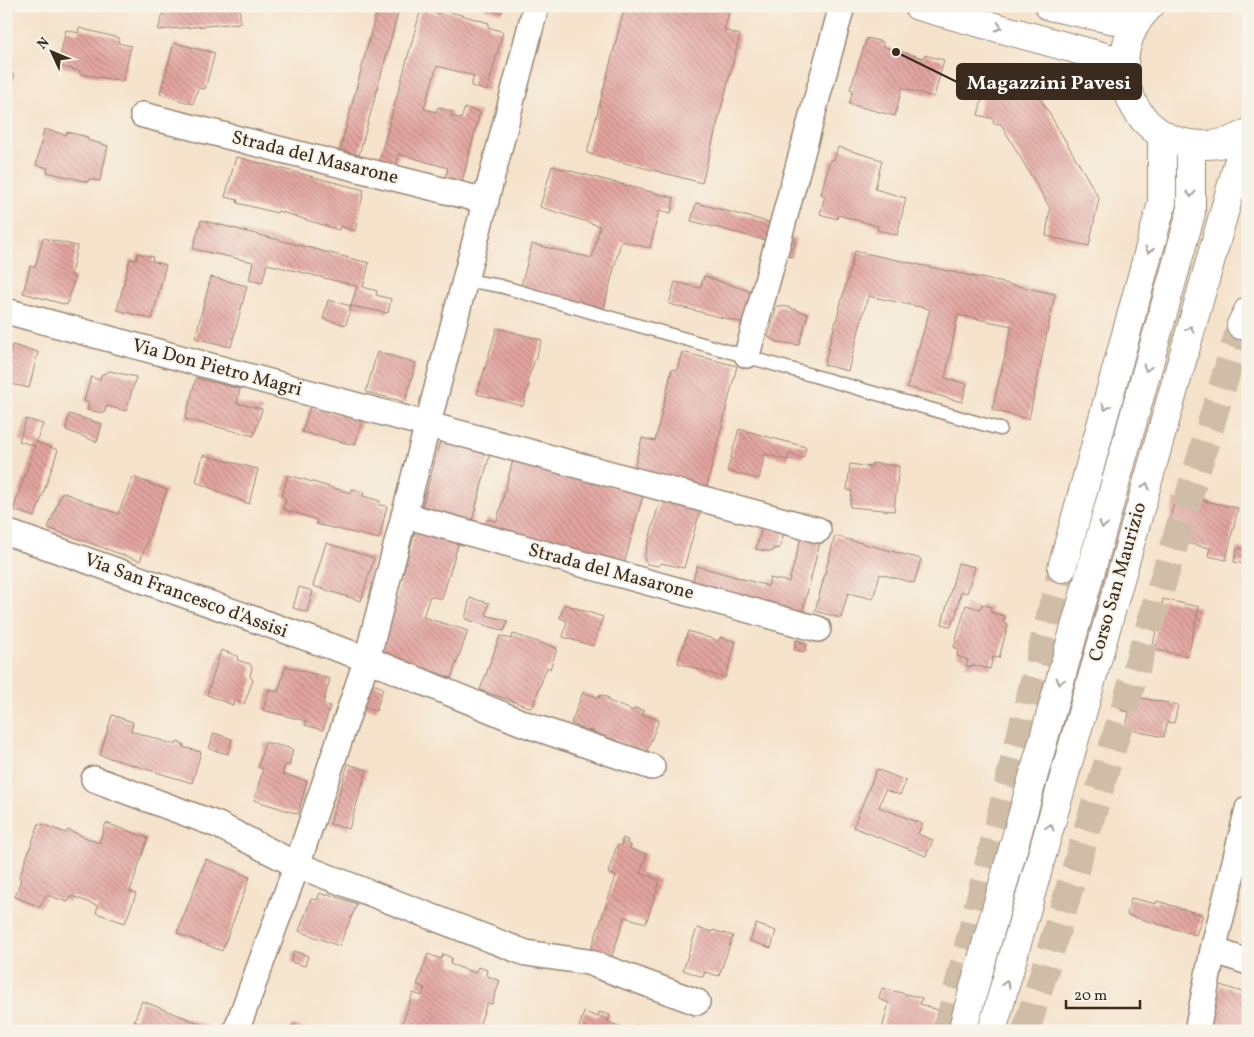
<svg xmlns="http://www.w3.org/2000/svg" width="1254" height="1037" font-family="Vollkorn,serif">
	<defs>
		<pattern id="building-back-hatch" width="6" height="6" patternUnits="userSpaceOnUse" patternTransform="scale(1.25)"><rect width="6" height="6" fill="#e3a4a0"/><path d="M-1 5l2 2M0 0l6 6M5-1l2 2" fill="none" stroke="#b98682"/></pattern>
	</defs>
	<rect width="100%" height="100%" fill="#f7f3e8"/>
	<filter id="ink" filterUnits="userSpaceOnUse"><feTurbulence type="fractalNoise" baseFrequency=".02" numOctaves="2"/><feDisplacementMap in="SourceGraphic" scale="10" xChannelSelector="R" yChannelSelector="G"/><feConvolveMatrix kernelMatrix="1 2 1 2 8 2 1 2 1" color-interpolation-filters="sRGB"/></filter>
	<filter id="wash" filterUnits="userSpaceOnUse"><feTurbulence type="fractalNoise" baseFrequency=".0096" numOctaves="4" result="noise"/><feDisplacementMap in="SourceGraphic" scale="20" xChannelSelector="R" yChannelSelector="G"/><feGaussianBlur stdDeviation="1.12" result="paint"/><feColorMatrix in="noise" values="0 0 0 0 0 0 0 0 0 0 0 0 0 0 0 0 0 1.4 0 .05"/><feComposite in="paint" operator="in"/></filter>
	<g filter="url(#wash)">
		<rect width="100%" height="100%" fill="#f5e2ca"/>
		<g id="blocks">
			<path fill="url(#building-back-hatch)" d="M165,6H240V23L158,30Z
				M378,6H400L359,155L340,150Z
				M485,6H504L502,13L485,9Z
				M625,6L641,8L642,6H731L724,30L740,35L702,183L587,153Z
				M421,9L438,14L440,9L489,23L488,27L503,32L487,91L471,86L474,76L437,66L424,109L436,112L438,107L452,112L451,116L461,119L465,108L480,112L462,182L445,178L448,168L399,154L396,165L379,161Z
				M79,28L119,38L118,43L131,46L123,81L80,74V71L58,66L66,30L78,33Z
				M867,38L883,42L882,46L923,58L924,55L944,60L934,97L902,88L895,116L849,104L853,90L850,89Z
				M174,43L215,53L205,89L198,88L193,104L160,94Z
				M6,62L12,64L10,74L14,75L8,98Z
				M989,72L1032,84L1099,198L1089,246L1046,236L1050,208L1001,124L993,123L994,119L978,115Z
				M44,129L66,135L67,132L88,137L87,140L108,146L100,181L89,179L88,182L47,172L48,168L36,165Z
				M838,147L882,160L875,189L906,198L897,235L878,230V226L838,215L837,219L820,214L825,196L821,194L830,160H834Z
				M236,157L364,190L355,231L340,226L339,230L278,211L277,213L237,203L238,200L225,197Z
				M552,166L674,198L671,213L659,210L650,248L621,241L604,308L521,286L532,244L592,258L600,226L540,207Z
				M696,203L772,223L768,241L691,221Z
				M201,220L369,263L363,287L377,291L376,295L391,299L388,313L351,306L346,325L323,319L328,300L351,306L357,286L267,264L262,283L249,280L253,262L193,249Z
				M782,236L796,239L792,257L778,254Z
				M43,238L77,246L71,275L75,277L67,305L23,293L30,266L35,267Z
				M855,251L1055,294L1029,419L992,410L1012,326L958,315L945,378L967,384L962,402L907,387L930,309L868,296L848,371L824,365Z
				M138,253L153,257L152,261L166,265L152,319L117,310L130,259L136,260Z
				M704,276L752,292L743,323L669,304L675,282L700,288Z
				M211,277L247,286L231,347L195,338Z
				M777,306L788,307L808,314L799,345L777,342L768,337Z
				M497,328L542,340L527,382L529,383L523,406L477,394Z
				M12,345L38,352L29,388L6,383V365Z
				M377,352L416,363L405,402L366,392Z
				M682,352L737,366L706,489L634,469L642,438L655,441L672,369L677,370Z
				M109,371L136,377L126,411L107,406L104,413L87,410L89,403L84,401L91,377L100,380L101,375Z
				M196,378L240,389L237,403L262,409L254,436L185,419Z
				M310,407L362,420L355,445L302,432Z
				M69,414L102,424L97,442L66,430Z
				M26,419L43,424L36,442L58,450L35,517L13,510L35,446L19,441Z
				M739,429L806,447L803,458L789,454L788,460L765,454L759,479L727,471Z
				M440,441L490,454L471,525L421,511Z
				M203,455L258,469L249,504L196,482Z
				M513,460L643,495L623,568L483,529L487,519L497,521Z
				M872,463L899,466L894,511L850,507L852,491L847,490L850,464L871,467Z
				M288,475L351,493L352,489L364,492L363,496L380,501L379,505L387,506L379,539L316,524L317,520L283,509L286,498L282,496Z
				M133,477L167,490L140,561L48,528L62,492L118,514Z
				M1191,498L1238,508L1226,560L1208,556L1210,548L1181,542L1185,527L1169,523L1175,499L1190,502Z
				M660,500L700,511L684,568L661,563L659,566L647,564L644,558Z
				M417,525L460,538L442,599L430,596L423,617L468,631L451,678L380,652Z
				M762,527L784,533L779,549L774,548L772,552L756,549Z
				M835,536L921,559L914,583L880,574L873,599L848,593L841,618L815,611Z
				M801,538L820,542L801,617L691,587L697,566L768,586L770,578L789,582Z
				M326,543L374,558L361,601L313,586Z
				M1237,548L1248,550V564L1234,562Z
				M958,563L975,567L967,593L961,591L955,619L953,618L951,627L942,624Z
				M299,587L313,591L307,612L293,608Z
				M470,598L489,603L486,615L508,621L504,631L465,619Z
				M1163,599L1199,607L1188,656L1152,649Z
				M564,604L603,617L593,646L563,637L567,621L560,618Z
				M982,604L991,607L990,612L1005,616L1003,622L1008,625L999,658L993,657L990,669L973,665L972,667L966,666L968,660L957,656L958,649L954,647L966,605L980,609Z
				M688,631L719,641L720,637L736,642L725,678L678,663Z
				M513,634L557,648L550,669L547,667L532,708L480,690L500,636L511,639Z
				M796,640L807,644L805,652L794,650Z
				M221,650L238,656L237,660L250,664L252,668L250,676L253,680L244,704L234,700L233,705L207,695Z
				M286,666L330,679L323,704L330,706L323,730L305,725L306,721L263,710L269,689L278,692Z
				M371,683L383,688L376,711L364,708Z
				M583,692L599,698L600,695L609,698L608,701L634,711L635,708L644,711L642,714L659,720L647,751L637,748L636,751L627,748L628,745L589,730L588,733L571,723Z
				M1125,695L1178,705L1174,723L1167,722L1164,737L1126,729L1129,712L1121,710Z
				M112,715L133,722L131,731L176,745L177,742L184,744L183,747L201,752L192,783L100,755Z
				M214,733L232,739L228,754L209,749Z
				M265,742L293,749L289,766L285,765L282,774L307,781L298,814L254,800L263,769L258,767Z
				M348,764L367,770L349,829L330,824Z
				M877,769L906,781L900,795L885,790L879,807L922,824L918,834L933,840L926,856L853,827Z
				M39,823L66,833L68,830L99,843L106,823L148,838L130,891L136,894L125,923L96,913L98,906L72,896L68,902L46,895L40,907L15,897L21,879L19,878Z
				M623,838L628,840L627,844L631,845L630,849L647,854L640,873L660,880L646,923L625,917L610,962L589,955L616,876L608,873L617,845L621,846Z
				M206,859L250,877L222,951L177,933Z
				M320,893L327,896L328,894L357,904L339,946L299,931L311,899L317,900Z
				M1131,898L1156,904L1157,901L1203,915L1196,935L1127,915Z
				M756,924L776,931L771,948L750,941Z
				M697,928L712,932L713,930L733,936L719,976L705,972L703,977L683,970Z
				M294,951L308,956L305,966L291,962Z
				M428,954L441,959L443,954L452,958L450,964L475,973L478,967L487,970L486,975L500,981L492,1004L487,1003L480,1023L483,1026L482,1031H414L402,1024L413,993L422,996L425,988L417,985Z
				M1220,985L1248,994V1030L1213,1031L1206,1029Z
				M882,988L922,998L920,1004L938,1010L934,1025L937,1026L935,1031L882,1029L889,1003L879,999Z
				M142,1001L209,1027L207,1031H160L134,1021Z
				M584,1012L598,1017L599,1012L610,1015L608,1022L633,1031H578Z
				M292,1025L306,1030V1031H290Z
				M635,1025L645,1028L644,1031H633Z"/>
		</g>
	</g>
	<g filter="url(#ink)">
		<use href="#blocks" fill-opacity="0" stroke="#988674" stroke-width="1"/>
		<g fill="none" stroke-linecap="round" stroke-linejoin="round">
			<path stroke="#d0bda8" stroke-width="28" stroke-dasharray="28 14" stroke-linecap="butt" d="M947,1031L1062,568
				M1026,1031L1241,325"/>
			<g stroke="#988674" stroke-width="15">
				<path id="service" d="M465,280L500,286L1000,429"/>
			</g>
			<g stroke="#988674" stroke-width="28">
				<path id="minor" d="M143,115L486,201
					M6,311L818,530
					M747,355L842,6
					M404,515L818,629
					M6,532L367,659L525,724L652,767
					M94,779L218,825L297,865L526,953L588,962L697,1002
					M1213,950L1248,962
					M236,1031L297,865L367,659L536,6
					M1197,1031L1213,950L1248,809"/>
			</g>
			<g stroke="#988674" stroke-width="30">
				<path id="secondary" d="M918,6L1123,62
					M1049,6L1134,24"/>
			</g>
			<g stroke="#988674" stroke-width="30">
				<path id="primary" d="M1150,6C1097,57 1130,147 1205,145C1219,145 1235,141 1248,133
					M962,1031L1191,213V145
					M992,1031L1246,135"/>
			</g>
			<g stroke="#988674" stroke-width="30">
				<path id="trunk" d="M1241,325L1248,311
					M1062,568L1162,203V135"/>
			</g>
			<use href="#service" stroke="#fff" stroke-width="12"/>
			<use href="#minor" stroke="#fff" stroke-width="25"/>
			<use href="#secondary" stroke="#fff" stroke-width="28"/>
			<use href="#primary" stroke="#fff" stroke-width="28"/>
			<use href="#trunk" stroke="#fff" stroke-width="28"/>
		</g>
		<defs><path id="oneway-chevron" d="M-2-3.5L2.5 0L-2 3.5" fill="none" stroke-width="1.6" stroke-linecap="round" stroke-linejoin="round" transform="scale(1.25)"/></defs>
		<g stroke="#a79f9a">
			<use href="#oneway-chevron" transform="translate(999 27) rotate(15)"/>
			<use href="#oneway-chevron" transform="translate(1191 194) rotate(91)"/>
			<use href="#oneway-chevron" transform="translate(1149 250) rotate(105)"/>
			<use href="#oneway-chevron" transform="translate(1190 329) rotate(-74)"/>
			<use href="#oneway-chevron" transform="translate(1147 368) rotate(106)"/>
			<use href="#oneway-chevron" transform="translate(1106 407) rotate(105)"/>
			<use href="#oneway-chevron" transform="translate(1146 486) rotate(-74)"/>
			<use href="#oneway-chevron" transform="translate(1103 525) rotate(106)"/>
			<use href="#oneway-chevron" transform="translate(1060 681) rotate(106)"/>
			<use href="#oneway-chevron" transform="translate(1050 827) rotate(-74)"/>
			<use href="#oneway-chevron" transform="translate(1006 984) rotate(-74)"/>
		</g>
	</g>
	<g text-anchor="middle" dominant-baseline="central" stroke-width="4" stroke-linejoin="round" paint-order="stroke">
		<g font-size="19" fill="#3b2a1e" stroke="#f7f3e8">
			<text transform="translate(315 158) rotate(14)">Strada del Masarone</text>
			<text transform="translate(217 368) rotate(15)">Via Don Pietro Magri</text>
			<text transform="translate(611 572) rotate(15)">Strada del Masarone</text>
			<text transform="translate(1118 582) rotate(-74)">Corso San Maurizio</text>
			<text transform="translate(186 596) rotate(20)">Via San Francesco d'Assisi</text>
		</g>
	</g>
	<path fill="none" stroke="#3b2a1e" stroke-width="2" d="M896 52L957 82"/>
	<circle fill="#3b2a1e" stroke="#f7f3e8" stroke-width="2" cx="896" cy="52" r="5"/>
	<rect fill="#3b2a1e" stroke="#3b2a1e" stroke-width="2" x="957" y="64" width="184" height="35" rx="5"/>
	<g font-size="20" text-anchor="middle" font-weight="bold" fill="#fff">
		<text x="1049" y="89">Magazzini Pavesi</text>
	</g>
	<rect width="1254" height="1037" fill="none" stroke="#f7f3e8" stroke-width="25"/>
	<g transform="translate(52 52) rotate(314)" stroke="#f7f3e8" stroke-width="4" paint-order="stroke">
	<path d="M0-4L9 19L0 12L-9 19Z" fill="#3b2a1e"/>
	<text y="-8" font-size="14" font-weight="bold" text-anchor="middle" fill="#3b2a1e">N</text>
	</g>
	<path d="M1066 1000v8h74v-8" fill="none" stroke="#3b2a1e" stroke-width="2.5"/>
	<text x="1074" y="1000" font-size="15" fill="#3b2a1e" stroke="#f7f3e8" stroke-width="4" paint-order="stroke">20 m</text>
</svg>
